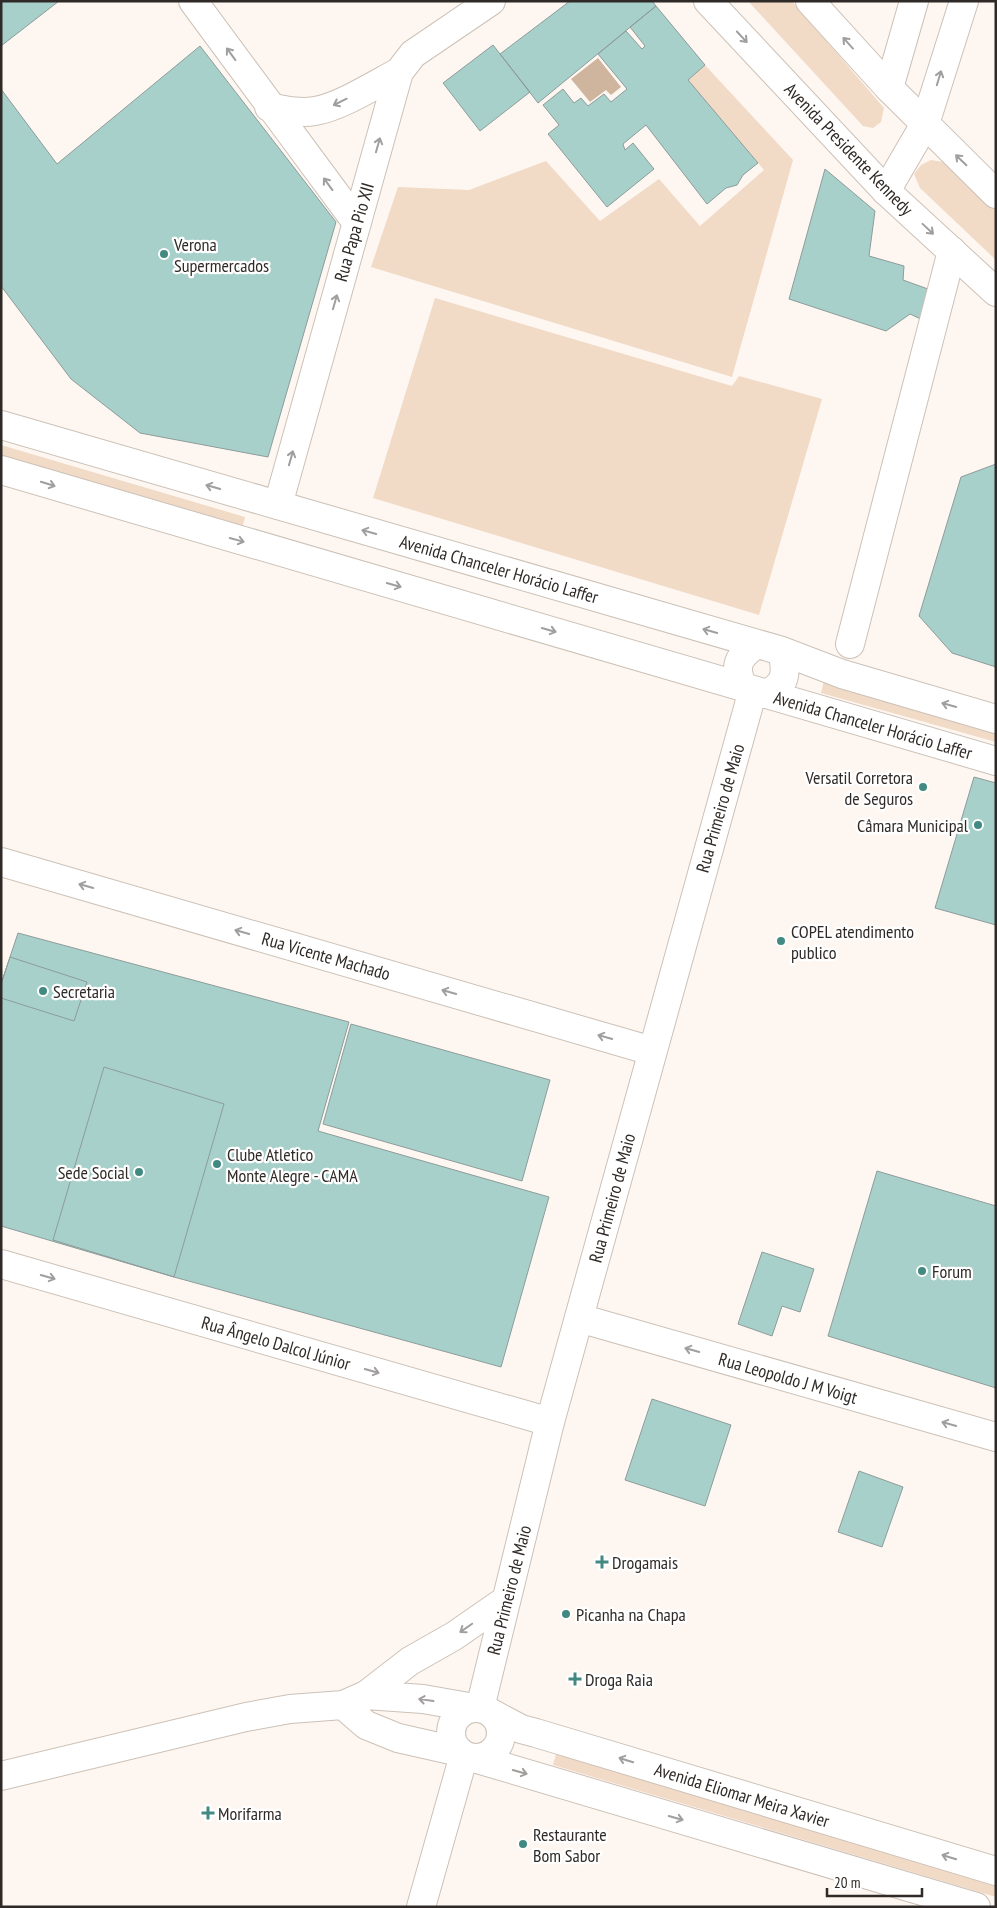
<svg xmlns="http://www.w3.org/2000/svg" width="997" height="1908" font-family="'PT Sans Narrow',sans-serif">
	<rect width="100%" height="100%" fill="#fef7f1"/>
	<path fill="#f1dac6" d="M748,1H792L884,108L881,122L873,128L863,126Z
		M705,65L793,160L732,377L371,267L398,187L469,190L546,161L600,221L659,179L700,226L764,170L688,80Z
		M931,160L949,163L996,209V260L920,188L914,174L921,165Z
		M435,298L732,386L739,376L822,399L759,615L373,498Z
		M1,445L245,517L242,529L1,458Z
		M824,681L996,729V742L821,693Z
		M556,1754L996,1885V1897L553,1765Z"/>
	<path fill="#cfb59e" d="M598,58L621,87L611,95L606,90L590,102L571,79Z"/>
	<path fill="#a7d0ca" stroke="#8d9c9a" d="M1,1H59L1,46Z
		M570,1H652L656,6L538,103L500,54Z
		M656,6L705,65L688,80L758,163L743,175L737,185L726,188L707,204L646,125L623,144L625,150L633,143L654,169L607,207L548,134L559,125L543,105L563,89L574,103L581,98L588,106L604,94L611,102L627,89L598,54L626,31L642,49L645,46L630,27Z
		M493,45L530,92L480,131L443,83Z
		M200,46L336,222L268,457L140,433L71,379L1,286V89L57,164Z
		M825,169L875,211L869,256L904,266L903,280L939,293L927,322L910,314L886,331L789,299Z
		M996,464V667L952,653L919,616L961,477Z
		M974,777L996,783V925L935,908Z
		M18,933L349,1022L318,1131L549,1197L501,1367L174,1277L1,1226V984Z
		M10,957L87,982L74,1021L1,998V984Z
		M351,1024L550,1080L522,1181L323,1124Z
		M104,1067L224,1104L174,1277L53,1240Z
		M877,1171L996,1206V1388L828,1336Z
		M762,1252L814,1269L800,1312L782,1306L772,1336L738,1324Z
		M652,1399L731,1425L705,1506L625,1480Z
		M859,1471L903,1487L882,1547L838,1532Z"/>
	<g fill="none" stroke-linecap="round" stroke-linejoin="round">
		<g stroke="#ccc1b7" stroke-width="30">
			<path id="minor" d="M193,1L357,223
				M269,107C284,110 300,114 315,111C340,107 376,84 399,72
				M278,505L399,72L413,54L491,1
				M850,644L952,251
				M1,862L652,1051
				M1,1264L550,1422
				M579,1318L996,1437
				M421,1907L464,1755"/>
		</g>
		<g stroke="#ccc1b7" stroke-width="30">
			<path id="tertiary" d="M889,88L914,1
				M886,191L925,124L964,1"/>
		</g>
		<g stroke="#ccc1b7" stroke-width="30">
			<path id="secondary" d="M708,1L886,191L996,292
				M810,1L889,88L996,194
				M1,425L782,651L842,674L996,719
				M1,470L996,761
				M743,687C733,665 738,658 756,644
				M765,694C787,686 787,672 782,651
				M366,1695L410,1661L454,1636L506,1600
				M343,1705L366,1725L398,1738L460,1752
				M480,1708L550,1422L753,690
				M451 1733a25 25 0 1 1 50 0a25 25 0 1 1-50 0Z
				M491,1713L521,1729L536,1733L996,1871
				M474,1758L976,1907
				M1,1776L246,1717L290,1709L343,1705L366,1695L423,1699L474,1708"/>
		</g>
		<use href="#minor" stroke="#fff" stroke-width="28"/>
		<use href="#tertiary" stroke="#fff" stroke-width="28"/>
		<use href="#secondary" stroke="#fff" stroke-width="28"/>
	</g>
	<defs><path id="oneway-shaft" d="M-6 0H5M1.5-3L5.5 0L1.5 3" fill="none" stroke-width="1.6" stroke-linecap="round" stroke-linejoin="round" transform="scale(1.25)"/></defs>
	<g stroke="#a19f9e">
		<use href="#oneway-shaft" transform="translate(742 37) rotate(47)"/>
		<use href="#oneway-shaft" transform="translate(848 43) rotate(-132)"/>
		<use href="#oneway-shaft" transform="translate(231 54) rotate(-126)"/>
		<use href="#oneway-shaft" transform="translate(939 78) rotate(-73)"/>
		<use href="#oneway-shaft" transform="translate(340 102) rotate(154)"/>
		<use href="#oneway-shaft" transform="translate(378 145) rotate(-74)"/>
		<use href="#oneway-shaft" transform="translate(961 160) rotate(-136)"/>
		<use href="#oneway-shaft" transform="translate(328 184) rotate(-126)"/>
		<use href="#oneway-shaft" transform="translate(928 229) rotate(43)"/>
		<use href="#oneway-shaft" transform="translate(335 302) rotate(-74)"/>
		<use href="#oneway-shaft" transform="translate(291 458) rotate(-74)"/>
		<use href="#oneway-shaft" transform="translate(48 484) rotate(17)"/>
		<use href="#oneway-shaft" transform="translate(213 487) rotate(-164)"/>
		<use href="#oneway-shaft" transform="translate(369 532) rotate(-164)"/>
		<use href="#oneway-shaft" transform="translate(237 540) rotate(15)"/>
		<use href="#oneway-shaft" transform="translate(394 585) rotate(16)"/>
		<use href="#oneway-shaft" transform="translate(549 630) rotate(16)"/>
		<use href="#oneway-shaft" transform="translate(710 631) rotate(-164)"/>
		<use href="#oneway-shaft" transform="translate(949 705) rotate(-164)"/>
		<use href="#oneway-shaft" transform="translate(86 886) rotate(-164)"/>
		<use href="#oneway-shaft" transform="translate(242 932) rotate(-164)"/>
		<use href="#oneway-shaft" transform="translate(449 992) rotate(-164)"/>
		<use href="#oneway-shaft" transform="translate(605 1037) rotate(-164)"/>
		<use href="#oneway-shaft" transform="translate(48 1277) rotate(16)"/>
		<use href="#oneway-shaft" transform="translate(692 1350) rotate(-164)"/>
		<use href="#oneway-shaft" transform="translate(372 1371) rotate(16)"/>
		<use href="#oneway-shaft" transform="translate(949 1424) rotate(-164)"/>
		<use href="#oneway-shaft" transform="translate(466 1628) rotate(145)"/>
		<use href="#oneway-shaft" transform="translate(426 1700) rotate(-172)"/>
		<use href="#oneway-shaft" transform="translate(626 1760) rotate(-163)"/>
		<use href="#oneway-shaft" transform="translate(520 1772) rotate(16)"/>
		<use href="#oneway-shaft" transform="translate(676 1818) rotate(16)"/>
		<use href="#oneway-shaft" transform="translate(949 1857) rotate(-163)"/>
	</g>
	<g fill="#428981" stroke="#fff" stroke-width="2">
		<circle cx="164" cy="254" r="5"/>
		<circle cx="923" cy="787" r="5"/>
		<circle cx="978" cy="825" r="5"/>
		<circle cx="781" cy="941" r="5"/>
		<circle cx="43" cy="991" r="5"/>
		<circle cx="217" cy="1164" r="5"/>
		<circle cx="139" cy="1172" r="5"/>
		<circle cx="922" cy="1271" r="5"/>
		<path d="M599.5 1554.5h5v5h5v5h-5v5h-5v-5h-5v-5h5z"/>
		<circle cx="566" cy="1614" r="5"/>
		<path d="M572.5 1671.5h5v5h5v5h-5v5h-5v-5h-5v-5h5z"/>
		<path d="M205.5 1805.5h5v5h5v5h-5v5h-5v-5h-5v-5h5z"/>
		<circle cx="523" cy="1844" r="5"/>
	</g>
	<g text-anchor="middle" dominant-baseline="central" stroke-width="4.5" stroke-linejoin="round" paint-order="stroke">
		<g font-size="18" fill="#2f2a27" stroke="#fff">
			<text transform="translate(849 149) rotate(46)">Avenida Presidente Kennedy</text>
			<text transform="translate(354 232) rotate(-74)">Rua Papa Pio XII</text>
			<text transform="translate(499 569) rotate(16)">Avenida Chanceler Horácio Laffer</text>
			<text transform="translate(873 725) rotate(16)">Avenida Chanceler Horácio Laffer</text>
			<text transform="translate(720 808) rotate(-74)">Rua Primeiro de Maio</text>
			<text transform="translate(326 956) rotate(16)">Rua Vicente Machado</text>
			<text transform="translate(612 1198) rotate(-75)">Rua Primeiro de Maio</text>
			<text transform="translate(276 1343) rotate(16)">Rua Ângelo Dalcol Júnior</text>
			<text transform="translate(788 1378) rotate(16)">Rua Leopoldo J M Voigt</text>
			<text transform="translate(509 1590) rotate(-76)">Rua Primeiro de Maio</text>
			<text transform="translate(742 1795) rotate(17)">Avenida Eliomar Meira Xavier</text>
		</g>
		<g font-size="18" fill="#2f2a27" stroke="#fff" text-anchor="start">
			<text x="174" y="244">Verona<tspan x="174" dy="21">Supermercados</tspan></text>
			<text x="913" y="777" text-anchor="end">Versatil Corretora<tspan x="913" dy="21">de Seguros</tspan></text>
			<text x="968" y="825" text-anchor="end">Câmara Municipal</text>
			<text x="791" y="931">COPEL atendimento<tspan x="791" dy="21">publico</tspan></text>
			<text x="53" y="991">Secretaria</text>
			<text x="227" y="1154">Clube Atletico<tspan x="227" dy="21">Monte Alegre - CAMA</tspan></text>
			<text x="129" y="1172" text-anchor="end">Sede Social</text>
			<text x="932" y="1271">Forum</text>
			<text x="612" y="1562">Drogamais</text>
			<text x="576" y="1614">Picanha na Chapa</text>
			<text x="585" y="1679">Droga Raia</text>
			<text x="218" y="1813">Morifarma</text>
			<text x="533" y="1834">Restaurante<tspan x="533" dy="21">Bom Sabor</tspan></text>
		</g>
	</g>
	<rect width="997" height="1908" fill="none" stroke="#2f2a27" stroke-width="5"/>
	<path d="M827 1888v8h95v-8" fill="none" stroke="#2f2a27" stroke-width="2.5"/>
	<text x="834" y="1888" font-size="15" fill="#2f2a27" stroke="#ffffff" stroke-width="4" paint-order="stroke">20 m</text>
</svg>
